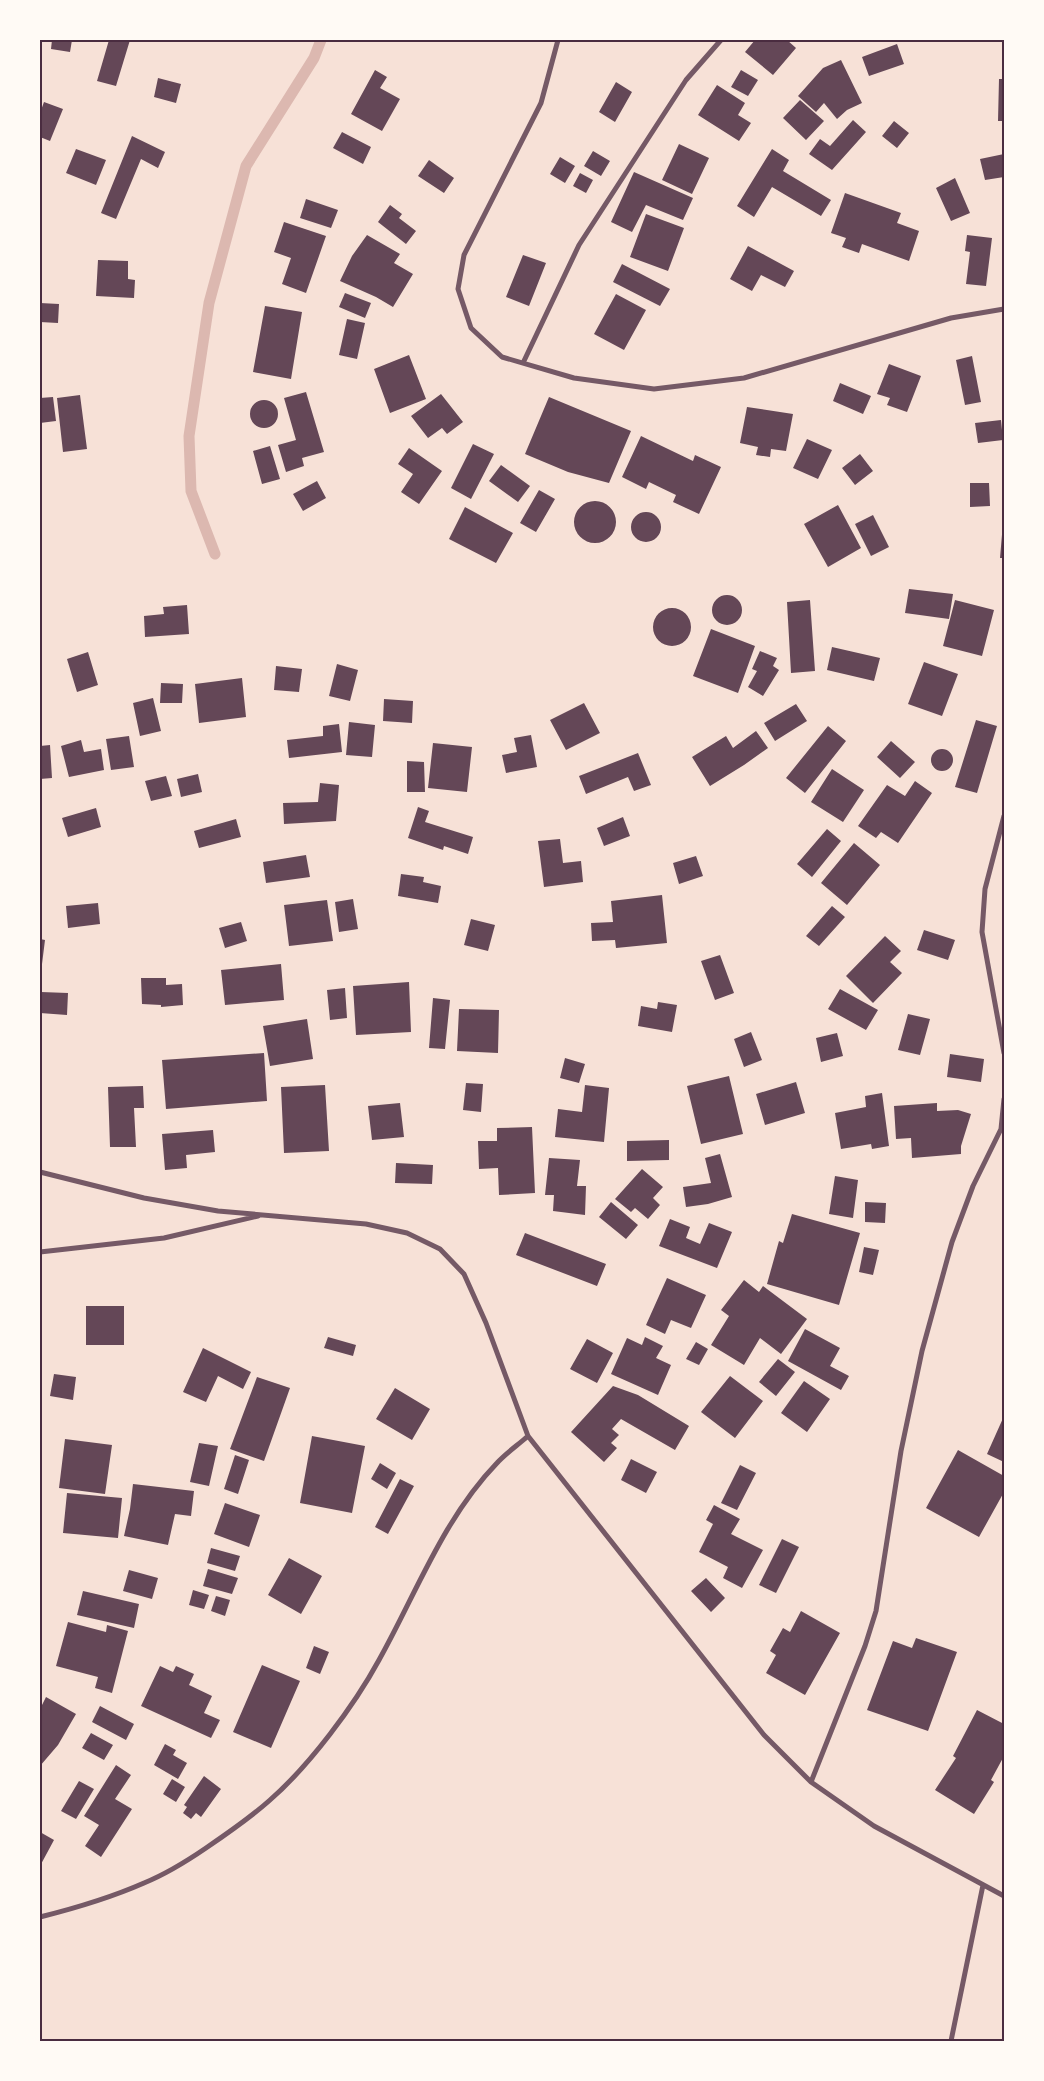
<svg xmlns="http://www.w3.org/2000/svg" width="1044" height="2081" font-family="'IBM Plex Serif',serif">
	<rect width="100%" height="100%" fill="#f7e1d7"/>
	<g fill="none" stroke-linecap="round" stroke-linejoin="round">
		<path stroke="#dcb8b0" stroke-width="11" d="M215,554L191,491L189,436L209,303L246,166L314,58L321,40"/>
	</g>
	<path fill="#644757" d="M52,40H72L70,52L51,49Z
		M109,40H130L116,86L97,81Z
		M755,40H787L796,48L773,75L745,52Z
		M897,44L904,64L869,76L862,57Z
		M841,60L862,103L847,110L837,119L824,103L816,112L798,96L823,68Z
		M375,70L387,77L380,88L400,99L382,131L351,114Z
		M741,70L758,80L748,96L731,87Z
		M158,78L181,84L176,103L154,97Z
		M999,79H1004V121H998Z
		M616,82L632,92L615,122L599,112Z
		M717,85L745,103L738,115L751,123L739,141L698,115Z
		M800,100L824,121L806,140L783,118Z
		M44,102L63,109L50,141L40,137V113Z
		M853,120L866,132L832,170L809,154L820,139L830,146Z
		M894,121L909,133L897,148L882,136Z
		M342,132L371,147L363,164L333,148Z
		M132,136L165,152L158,168L141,159L116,219L101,213Z
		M679,144L709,158L692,194L662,180Z
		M76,149L106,160L96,185L66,173Z
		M772,149L789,160L783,171L831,200L821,216L772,187L754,217L737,206Z
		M593,151L610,161L601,176L584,166Z
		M1004,154V177L985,180L980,159Z
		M560,157L575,166L565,183L550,174Z
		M429,160L454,178L444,193L418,176Z
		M634,172L693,198L683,220L646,205L632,232L611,222Z
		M580,173L593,180L586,193L573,186Z
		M955,178L970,213L951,221L936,188Z
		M845,193L901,213L897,223L919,231L909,261L862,244L859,253L842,247L846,238L831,233Z
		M306,199L338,210L331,228L300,218Z
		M390,205L402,214L399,218L416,231L406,244L378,222Z
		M646,214L684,228L668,271L630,257Z
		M284,222L326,236L306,293L282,284L291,258L274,252Z
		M367,235L400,254L394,263L413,274L393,307L376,297L340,281L352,256Z
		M967,235L992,238L986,286L966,284L970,252L965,251Z
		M748,246L794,271L785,287L761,275L752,291L730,279Z
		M523,255L546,263L529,306L506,297Z
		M98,260L128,261V279L135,280L134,298L96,296Z
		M622,264L670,289L660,306L613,282Z
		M345,293L371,303L365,318L339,307Z
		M616,294L646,310L624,350L594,334Z
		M40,303L59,304L58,323L40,322Z
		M265,306L302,312L291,379L253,372Z
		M347,319L365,323L357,359L339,355Z
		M409,355L426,399L390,413L374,369Z
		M972,356L981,402L965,405L956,360Z
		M889,364L921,376L907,412L887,405L890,398L877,394Z
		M840,383L871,396L863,414L833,401Z
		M306,392L324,452L302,458L304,466L286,472L278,445L296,440L284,398Z
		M441,394L463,422L447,434L442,428L428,438L411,416Z
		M80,395L87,449L63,452L57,398Z
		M53,397L56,421L40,423V398Z
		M549,397L631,431L609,483L568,472L525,454Z
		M250 414a14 14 0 1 1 28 0a14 14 0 1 1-28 0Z
		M747,407L793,414L786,451L771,449L770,457L756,455L758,447L740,443Z
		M1001,420L1003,440L978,443L975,423Z
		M641,436L693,461L695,455L721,467L699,514L673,502L676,495L649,482L646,489L622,477Z
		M807,439L832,450L818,479L793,468Z
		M473,444L494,454L471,499L451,488Z
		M270,446L280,479L262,484L253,451Z
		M409,448L442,471L419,504L401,492L413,474L398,464Z
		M860,454L873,471L855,485L842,468Z
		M501,465L530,486L518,502L489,481Z
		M317,481L326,498L303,511L293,494Z
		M970,483H989L990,506L970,507Z
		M539,490L555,499L536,532L520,523Z
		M574 522a21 21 0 1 1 42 0a21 21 0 1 1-42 0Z
		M838,505L861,548L828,567L804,524Z
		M465,507L513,533L496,563L449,539Z
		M631 527a15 15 0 1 1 30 0a15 15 0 1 1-30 0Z
		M873,515L889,547L871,556L855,524Z
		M1003,523H1004V558H1000Z
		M909,589L953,594L949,619L905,613Z
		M712 610a15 15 0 1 1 30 0a15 15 0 1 1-30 0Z
		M810,600L815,671L791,673L787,602Z
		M955,600L994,610L982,656L943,646Z
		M187,605L189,634L145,637L144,616L164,614L163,607Z
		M653 627a19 19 0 1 1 38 0a19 19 0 1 1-38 0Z
		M711,629L755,646L738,693L693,676Z
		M832,647L880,658L874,681L827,670Z
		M760,651L777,658L773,666L779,670L763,696L748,687L757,671L752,669Z
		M88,652L98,685L77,692L67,659Z
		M924,662L958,674L942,716L908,704Z
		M337,664L358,670L350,701L329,696Z
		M276,666L302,669L299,692L274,690Z
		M242,678L246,717L199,723L195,684Z
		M161,683L183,684L182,703H160Z
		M153,698L161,731L140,736L133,703Z
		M384,699L413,701L412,723L383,721Z
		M584,703L600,733L566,750L550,720Z
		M796,704L807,721L775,741L764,723Z
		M976,720L997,726L977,793L955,787Z
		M349,722L375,725L372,757L346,755Z
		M339,724L342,752L289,758L287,740L323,736V726Z
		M828,726L846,741L805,793L786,778Z
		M756,731L768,748L744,765L710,786L692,757L726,736L733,748Z
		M531,735L537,767L506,773L502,755L517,752L514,738Z
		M129,736L134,767L111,770L106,739Z
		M81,740L84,752L101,749L104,770L69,777L61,746Z
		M891,741L915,762L900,778L877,757Z
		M433,743L472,747L467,792L428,788Z
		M50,745L52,778L40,779V746Z
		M931 760a11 11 0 1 1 22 0a11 11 0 1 1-22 0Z
		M638,753L651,785L634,791L628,777L586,794L579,776Z
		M407,761L424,762L425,792H407Z
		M832,769L864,790L843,822L811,802Z
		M198,774L202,792L181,797L177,779Z
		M166,776L172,796L151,801L145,781Z
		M915,781L932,793L898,843L881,832L876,838L858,826L887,785L905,796Z
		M320,783L339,785L336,821L284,824L283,803L318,802Z
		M418,807L429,811L425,822L473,837L468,854L444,846L443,850L408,838Z
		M96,808L101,827L68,837L62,818Z
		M623,817L630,836L604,846L597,828Z
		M236,819L241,837L199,848L194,831Z
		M827,829L841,841L812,877L797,864Z
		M560,839L563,863L581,861L583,882L544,887L538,841Z
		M854,843L880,865L847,905L821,883Z
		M306,855L310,877L266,883L263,862Z
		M696,856L703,876L679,884L673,863Z
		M401,874L424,877L423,882L441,886L438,903L398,896Z
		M662,895L667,943L616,948L615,940L592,941L591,923L613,922L611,901Z
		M353,899L358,929L339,932L335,902Z
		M327,900L333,941L289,946L284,905Z
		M98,903L100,924L68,928L66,906Z
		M832,906L845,917L819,946L806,936Z
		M471,919L495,925L488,951L464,945Z
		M241,922L247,941L225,948L219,928Z
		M924,930L955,940L948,960L917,950Z
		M885,936L901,951L890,962L902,973L873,1003L846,976Z
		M40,939L45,940L41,972H40Z
		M720,955L734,993L715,1000L701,961Z
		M281,964L284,1000L225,1005L221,970Z
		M141,978H166V985L182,984L183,1005L161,1007V1005L142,1004Z
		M409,982L411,1032L356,1035L353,986Z
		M345,988L347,1018L330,1020L327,990Z
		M840,989L878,1010L866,1030L828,1009Z
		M41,992L68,993L67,1015L40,1013Z
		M433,998L450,1000L445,1049L429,1048Z
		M658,1002L677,1005L672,1032L638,1026L641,1006L657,1009Z
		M459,1009L499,1010L498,1053L457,1051Z
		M908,1014L930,1019L920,1055L898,1050Z
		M307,1019L313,1059L270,1066L263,1026Z
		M751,1032L762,1060L744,1067L734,1039Z
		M837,1033L843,1056L821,1062L816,1038Z
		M264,1053L267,1101L166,1109L162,1060Z
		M950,1054L984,1059L981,1082L947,1077Z
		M565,1058L585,1064L579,1083L560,1078Z
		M729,1076L743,1134L701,1144L687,1086Z
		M796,1082L805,1113L765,1125L756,1094Z
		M466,1083L483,1084L481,1112L463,1110Z
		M325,1085L329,1151L284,1153L281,1087Z
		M585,1085L609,1088L604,1142L555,1137L558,1109L582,1112Z
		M143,1086L144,1108H134L136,1147H110L108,1087Z
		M882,1093L889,1146L872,1149L871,1144L841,1149L835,1113L866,1107L865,1096Z
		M400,1103L404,1137L372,1140L368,1106Z
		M937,1103V1111L958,1110L971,1114L961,1146V1154L912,1158L911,1138L896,1139L894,1106Z
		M532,1127L535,1193L499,1195L498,1168L479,1169L478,1141H497V1128Z
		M213,1130L215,1152L186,1155L187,1168L165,1170L162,1134Z
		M669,1140V1160L627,1161V1141Z
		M720,1154L732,1197L708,1204L686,1207L683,1187L711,1183L705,1158Z
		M549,1158L580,1160L577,1186H586L585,1215L553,1211L554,1195H545Z
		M396,1163L433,1165L432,1184L395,1183Z
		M642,1169L663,1187L653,1198L660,1205L648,1219L635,1208L631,1212L615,1199Z
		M835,1176L858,1180L853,1218L829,1214Z
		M611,1202L638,1225L626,1239L599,1217Z
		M865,1202L886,1203L885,1223L865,1222Z
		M792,1214L860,1233L839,1305L767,1284L779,1241L783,1243Z
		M670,1219L690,1227L686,1238L700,1244L709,1223L732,1232L717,1268L659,1246Z
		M525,1233L606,1264L597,1286L516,1255Z
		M864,1247L879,1250L873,1275L859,1272Z
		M667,1278L706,1295L691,1328L671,1320L665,1334L646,1325Z
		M744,1280L759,1292L763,1286L807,1319L781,1354L760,1338L744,1365L711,1345L729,1316L721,1310Z
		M86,1306H124V1345H86Z
		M805,1329L840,1348L830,1366L849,1376L841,1390L788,1361Z
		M328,1337L356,1345L353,1356L324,1348Z
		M645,1337L663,1346L656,1358L671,1365L658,1395L611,1374L627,1338L642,1345Z
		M587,1339L613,1353L597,1383L570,1369Z
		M696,1342L708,1349L699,1365L686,1359Z
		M203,1348L251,1372L243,1389L218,1376L206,1402L183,1392Z
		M778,1359L795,1372L776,1396L759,1382Z
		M54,1374L76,1377L73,1400L50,1396Z
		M730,1376L763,1401L735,1438L701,1412Z
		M257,1377L290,1388L264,1461L230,1449Z
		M804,1381L830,1399L807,1432L781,1413Z
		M613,1386L638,1395L689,1426L675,1450L621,1419L612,1429L619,1435L611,1443L617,1448L604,1462L571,1432Z
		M395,1388L430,1409L412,1440L376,1419Z
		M1004,1416V1462L987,1454Z
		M312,1436L365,1446L352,1513L300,1503Z
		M65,1439L112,1445L105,1494L59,1488Z
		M199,1443L218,1446L209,1486L190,1482Z
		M958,1450L1004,1476V1492L979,1537L926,1508Z
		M235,1455L249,1460L238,1494L224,1489Z
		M631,1459L657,1472L646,1493L621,1480Z
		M380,1463L396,1473L387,1489L371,1479Z
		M740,1465L756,1473L737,1510L721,1503Z
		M400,1479L414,1486L388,1534L375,1527Z
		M133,1484L194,1491L191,1516L175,1514L168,1545L124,1536L130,1509Z
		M67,1493L122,1498L118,1538L63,1533Z
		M225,1503L260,1515L249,1547L214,1534Z
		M714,1505L740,1519L731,1534L763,1550L742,1588L723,1578L728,1567L699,1552L713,1524L706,1520Z
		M782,1539L799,1547L776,1593L759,1585Z
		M211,1548L240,1556L235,1571L207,1563Z
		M289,1558L322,1576L301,1614L268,1595Z
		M208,1569L238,1578L232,1594L203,1586Z
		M129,1570L158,1578L152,1599L123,1591Z
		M706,1578L725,1598L711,1612L691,1591Z
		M193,1590L209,1595L204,1609L189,1605Z
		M83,1591L139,1604L134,1628L77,1615Z
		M216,1596L230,1600L225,1616L211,1611Z
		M801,1611L840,1633L805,1695L766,1673L776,1655L770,1651L783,1628L790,1632Z
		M68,1622L106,1632L107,1625L128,1631L112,1693L95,1688L98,1677L56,1666Z
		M916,1638L957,1652L928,1731L867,1710L893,1641L912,1648Z
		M314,1646L329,1652L320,1674L306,1668Z
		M262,1665L300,1681L271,1748L233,1732Z
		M160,1666L173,1672L176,1666L194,1674L189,1685L212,1696L204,1713L220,1720L211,1738L141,1706Z
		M46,1697L76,1714L58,1745L40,1766V1709Z
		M100,1706L134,1724L126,1740L92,1722Z
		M977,1710L1004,1724V1756L991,1780L994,1782L974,1814L935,1790L956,1758L953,1756Z
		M91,1733L113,1745L104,1760L82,1748Z
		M165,1744L176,1750L173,1755L187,1763L178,1779L154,1765Z
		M116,1765L131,1775L115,1799L132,1809L101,1857L85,1846L99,1825L84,1816Z
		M204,1776L221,1789L201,1817L196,1813L191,1819L183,1813L187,1807L184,1805Z
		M172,1779L185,1787L176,1802L163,1794Z
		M79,1781L94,1789L76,1819L61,1811Z
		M40,1832L54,1840L40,1866Z"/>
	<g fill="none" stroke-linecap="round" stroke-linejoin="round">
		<path stroke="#755966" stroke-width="5" d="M558,40L541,103L464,255L458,289L471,328L502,357L574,378L654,389L744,378L951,318L1004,309
			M523,363L579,245L686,80L721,40
			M1004,816L985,889L982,932L1004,1053
			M40,1172L144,1198L218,1211L366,1224L407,1233L440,1249L464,1274L486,1323L528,1436L764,1735L811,1782L874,1826L1004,1896
			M40,1252L164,1238L258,1216
			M811,1782L865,1646L876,1611L901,1451L922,1351L952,1242L973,1186L1001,1129L1004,1099
			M40,1917C76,1908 110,1898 144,1883C166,1874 187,1861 206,1848C228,1833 250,1818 270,1800C309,1766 354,1706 379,1660C416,1594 443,1519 497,1463C506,1453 518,1445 528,1436
			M951,2041L983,1885"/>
	</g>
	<rect width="1044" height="2081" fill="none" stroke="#fffaf5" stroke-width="82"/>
	<rect x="41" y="41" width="962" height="1999" fill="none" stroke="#4a2c40" stroke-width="2"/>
</svg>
